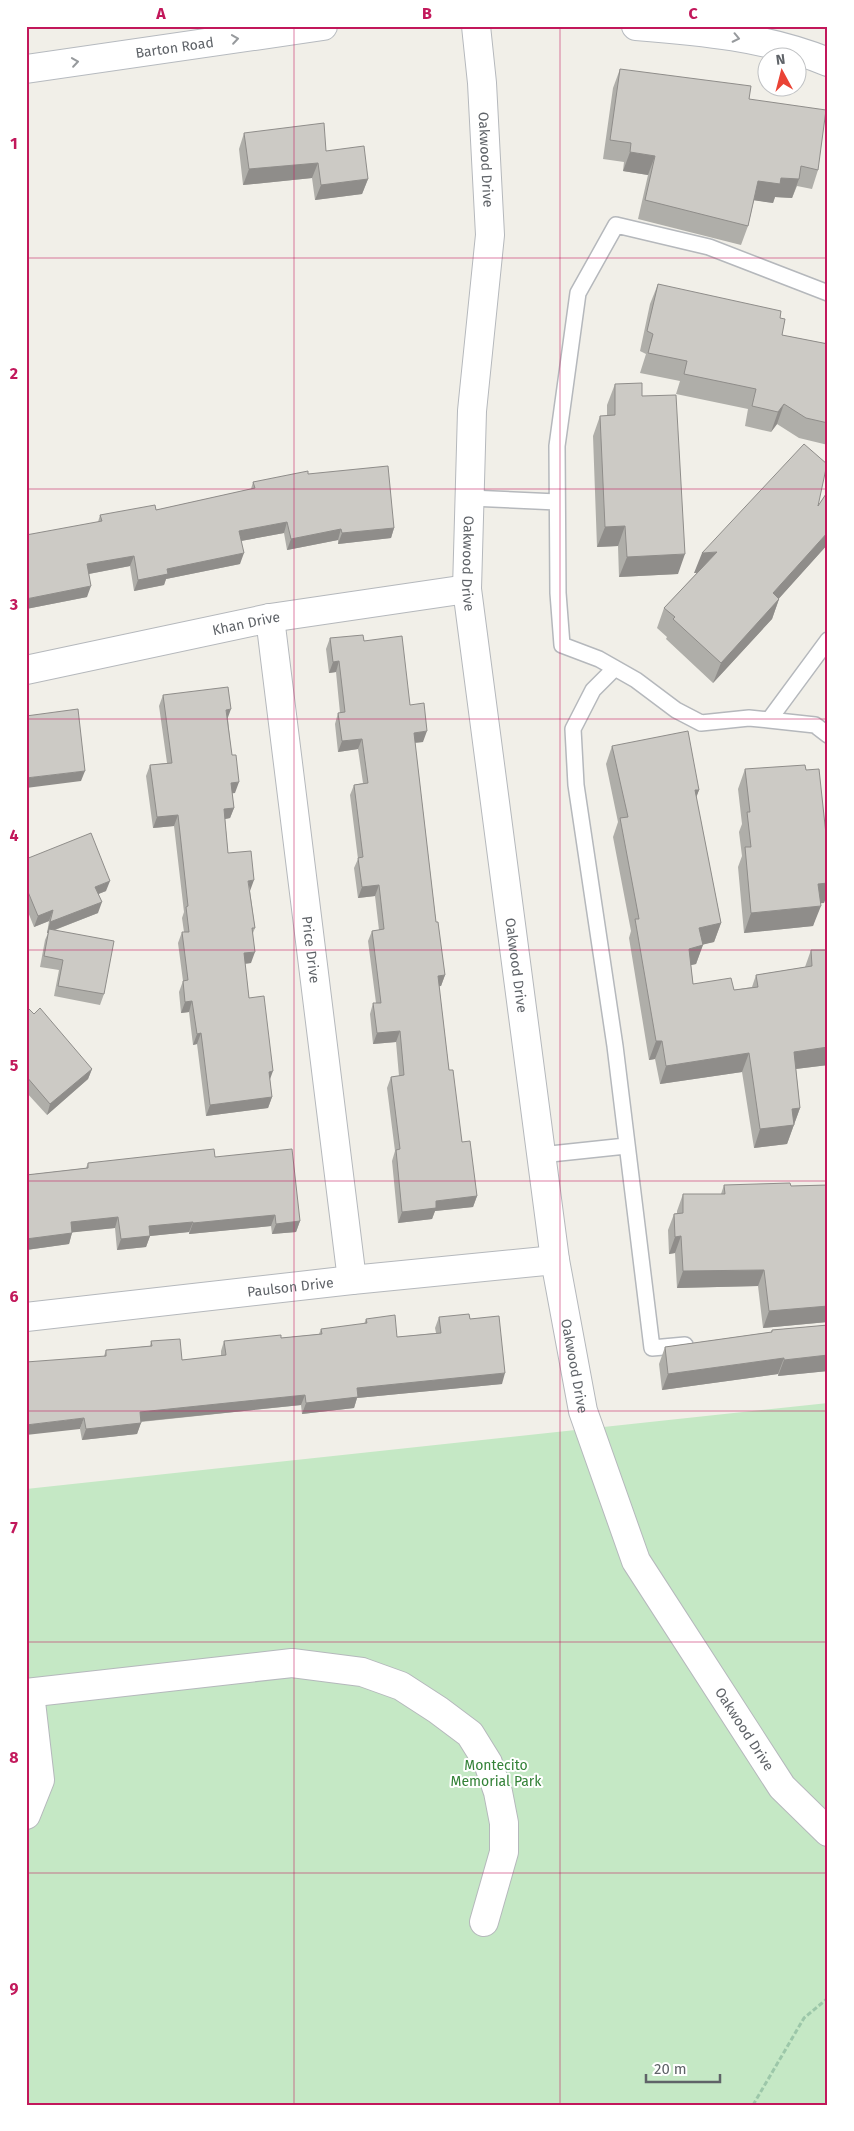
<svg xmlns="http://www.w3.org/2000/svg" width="854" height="2131" font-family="'Fira Sans',sans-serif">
	<rect width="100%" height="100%" fill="#f1efe8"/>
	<path fill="#c5e8c5" d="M828,1403V2105H26V1489Z"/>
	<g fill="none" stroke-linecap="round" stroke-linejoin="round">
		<g stroke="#b5b8bc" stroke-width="18">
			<path id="service" d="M828,293L709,247L616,225L578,293L557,446L558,593L562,645L599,659L636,680L676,710L701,723L749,718L769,720L815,725L828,735
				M470,498L557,502
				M615,668L593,690L573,729L576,785L615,1046L652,1348L685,1345
				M769,720L828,640
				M541,1155L626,1146"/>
		</g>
		<g stroke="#b5b8bc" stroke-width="30">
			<g id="minor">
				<path id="s1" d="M476,26L482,83L490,235L472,411L467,589L555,1260L583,1411L636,1561L782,1787L828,1832"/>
				<path id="s2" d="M270,618L352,1280"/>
				<path id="s3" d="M26,670L270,618L467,589"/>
				<path id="s4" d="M26,1317L352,1280L555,1260"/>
				<path d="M26,1693L292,1663L362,1672L401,1686L438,1710L470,1734L488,1763L498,1792L504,1823V1852L484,1922"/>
				<path d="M26,1815L40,1780L30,1693"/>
			</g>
		</g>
		<g stroke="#b6babf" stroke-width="30">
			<g id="secondary">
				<path d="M636,26C700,31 767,37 828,62"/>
				<path id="s5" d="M26,69L323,26"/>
			</g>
		</g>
		<path stroke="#9cc7a9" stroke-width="3" stroke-dasharray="5 2.5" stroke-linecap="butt" d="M753,2105L804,2018L828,1998"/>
		<use href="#service" stroke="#fff" stroke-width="15"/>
		<use href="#minor" stroke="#fff" stroke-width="28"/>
		<use href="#secondary" stroke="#fff" stroke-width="28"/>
	</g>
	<path fill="#afaea9" d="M620,69L749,99L818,170L812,189L797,186L792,198L775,197L773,203L754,200L748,226L741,245L638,219L648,175L623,171L624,162L603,159L613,88Z
		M244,133L326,151L368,179L362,194L315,200L312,178L243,185L239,149Z
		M658,284L780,318L782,335L828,344V445L799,438L777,424L771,432L745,426L748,409L676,394L680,381L640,373L646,354L640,351L650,304Z
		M615,384L642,396L678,574L619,577L618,546L597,547L593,436L600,416H607V405Z
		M308,474L394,528L391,538L338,544V540L287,550L284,533L241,541L240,564L166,579L164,585L134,591L130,566L89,574L87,597L26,609L98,522L100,515L156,510L251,489L253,482Z
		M828,491V544L779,598V599L772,619L713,683L666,639L667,637L657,628L664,608L697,573H694L818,506Z
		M330,638L364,641L410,705L423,742L415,743L436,922L445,975L441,986H439L449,1070L462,1142L477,1196L473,1207L435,1211L432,1219L398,1223L392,1161L395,1151L387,1088L391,1077L399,1076L396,1042L373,1044L370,1014L373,1003H376L368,941L372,931L379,930L375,896L358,898L354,868L358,859L350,795L354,785L363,783L358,749L338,752L335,724L338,713H340L336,672L329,673L326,649Z
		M163,695L228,719L235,793H232L234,808L230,818L225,819L228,853L250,891L255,928L253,933L251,963L245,964L249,998L270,1080L272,1097L268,1108L206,1116L197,1044L193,1045L189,1012L181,1013L179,992L183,981L178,943L182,932H184L182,918L184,912L174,826L153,828L146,776L150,765L167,763L159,706Z
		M612,746L699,790L696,797L721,923L714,942L703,944L696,964L691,965L693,984L734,990L752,987L756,975L805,967L811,950H828V1065L796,1069L800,1108L787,1144L754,1148L742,1072L660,1084L655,1059L649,1060L629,938L631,931L613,837L618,822L606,764Z
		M745,769L806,770L828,853V891L824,903H820L813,926L744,933L738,867L742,856L739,832L742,824L738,789Z
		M26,859L106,891L98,894V913L55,930L104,994L100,1005L54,996L59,970L40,967L45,940L48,933H47L49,921L34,927L26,907Z
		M26,1011L34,1014L92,1069L88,1079L47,1115L26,1092Z
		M215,1157L300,1221L296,1232L272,1234L271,1226L189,1234V1232L150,1236L146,1247L117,1250L115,1228L72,1232L69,1244L26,1250V1175L86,1168L88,1163Z
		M828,1175V1322L763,1328L758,1286L677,1288L675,1253L669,1254L668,1230L674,1214L677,1213V1211L683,1194H721L724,1185L791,1186L825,1185V1183Z
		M439,1317L470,1319L502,1384L357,1398L354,1408L302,1414L301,1405L141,1422L137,1434L82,1440L80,1429L106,1350L150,1346L151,1341L182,1360L221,1356V1351L224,1341L281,1338L319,1334L321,1329L364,1324L366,1319L397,1337L436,1333L435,1328Z
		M828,1325V1371L778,1376V1374L662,1390L659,1364L665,1347L771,1332L772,1330Z"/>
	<path fill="#8f8d8a" d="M630,152L655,156L648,175L623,171Z
		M318,163L312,178L243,185L249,169Z
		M781,178L799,179L792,198L775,197L773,203L752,200L758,181Z
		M368,179L362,194L315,200L321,185Z
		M784,404L777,424L771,432L778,412Z
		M287,522L284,533L235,542L239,531Z
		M625,526L618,546L597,547L605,527Z
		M394,528L391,538L338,544L342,533Z
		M341,529L338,540L287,550L291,539Z
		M828,532V544L766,613L773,593Z
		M717,552L709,572L694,573L702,553Z
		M244,553L240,564L166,579L164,585L134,591L138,580L167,569Z
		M685,554L678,574L619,577L627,557Z
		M134,556L130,566L83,575L87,564Z
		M91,586L87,597L26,609V599Z
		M779,599L772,619L713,683L721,663Z
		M339,661L336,672L329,673L333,662Z
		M231,709L227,720L226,710Z
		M427,731L423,742L410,743L414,733Z
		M362,739L358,749L338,752L342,741Z
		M85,771L81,781L26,788V778Z
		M239,782L235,793L227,794L231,783Z
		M695,790H699L692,809Z
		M234,808L230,818L220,820L224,809Z
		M178,815L174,826L153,828L157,817Z
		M254,880L250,891L248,881Z
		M110,881L106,891L91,897L95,887Z
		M828,883V891L824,903L811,904L818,884Z
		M379,885L375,896L358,898L362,887Z
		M102,902L98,913L49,932V929L48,933H47L50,922Z
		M821,906L813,926L744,933L751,913Z
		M53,910L49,921L34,927L38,916Z
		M721,923L714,942L693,947L699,928Z
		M703,945L696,964L682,967L689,949Z
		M255,952L251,963L240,964L244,953Z
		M445,975L441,986L434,987L438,976Z
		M192,1001L189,1012L181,1013L185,1002Z
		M400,1031L396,1042L373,1044L377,1033Z
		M201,1033L197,1044L193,1045L197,1034Z
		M656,1041H662L655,1059L649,1060Z
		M828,1047V1065L787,1070L794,1052Z
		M749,1053L742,1072L660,1084L666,1066Z
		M92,1069L88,1079L47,1115L50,1104Z
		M273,1071L269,1082V1072Z
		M272,1097L268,1108L206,1116L210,1105Z
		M800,1108L787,1144L754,1148L760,1129L792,1109Z
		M477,1196L473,1207L435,1211L432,1219L398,1223L402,1212L436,1201Z
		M275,1215L271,1226L189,1234L193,1223Z
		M118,1217L115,1228L67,1233L71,1222Z
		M300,1221L296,1232L272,1234L276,1224Z
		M193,1222L189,1232L150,1236L146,1247L117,1250L121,1239L149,1226Z
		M72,1233L69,1244L26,1250V1239Z
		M681,1236L675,1253L669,1254L675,1237Z
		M764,1270L758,1286L677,1288L683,1271Z
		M828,1306L827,1322L763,1328L769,1311Z
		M828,1355V1371L778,1376L784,1360Z
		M784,1358L778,1374L662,1390L668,1374Z
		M505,1373L502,1384L357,1398L354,1408L302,1414L306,1403L357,1388Z
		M305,1395L301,1405L136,1422L140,1412Z
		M84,1418L80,1429L26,1435V1425Z
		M141,1423L137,1434L82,1440L86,1429Z"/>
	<path fill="#cccac5" stroke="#8f8d8a" d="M620,69L751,86L749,99L826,110L818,170L801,166L799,179L781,178L780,184L758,181L748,226L645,200L655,156L630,152L631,143L610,140Z
		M324,123L326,151L364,146L368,179L321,185L318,163L249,169L244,133Z
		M658,284L781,311L780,318L785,319L782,335L828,344V423L806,418L784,404L778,412L752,406L756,389L684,374L687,361L648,353L653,334L647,331Z
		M642,383V396L676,395L685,554L627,557L625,526L605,527L600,416L615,415V384Z
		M804,444L827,464L818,506L828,491V532L773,593L779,599L721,663L673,619L675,617L664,608L717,552L702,553Z
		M388,466L394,528L342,533L341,529L291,539L287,522L239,531L244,553L167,569L168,574L138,580L134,556L87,564L91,586L26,599V535L102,521L100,515L155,505L156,510L255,488L253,482L308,471V474Z
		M363,635L364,641L402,636L410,705L424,703L427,731L414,733L436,922H438L445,975L438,976L449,1070H453L462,1142L470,1141L477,1196L436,1201V1208L402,1212L396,1150L400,1149L391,1077L404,1075L400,1031L377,1033L373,1003H381L372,931L384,929L379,885L362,887L358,858L363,857L354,785L368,783L362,739L342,741L338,713L345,712L339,661L333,662L330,638Z
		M228,687L231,709L226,710L232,755H236L239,782L231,783L234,808L224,809L228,853L251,851L254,880L248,881L255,928H252L255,952L244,953L249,998L264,996L273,1071L269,1072L272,1097L210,1105L201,1033L197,1034L192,1001L185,1002L183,981L188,980L182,932H189L186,907L188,906L178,815L157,817L150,765L172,763L163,695Z
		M78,709L85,771L26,778V716Z
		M688,731L699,790H695L721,923L699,928L703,945L689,949L693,984L731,978L734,990L758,987L756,975L812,966L811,950H828V1047L794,1052L800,1108L792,1109L794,1125L760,1129L749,1053L666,1066L662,1041H656L635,919H639L620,818L628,817L612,746Z
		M805,765L806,770L819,769L828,853V883L818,884L821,906L751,913L745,847H751L747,812H750L745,769Z
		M91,833L110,881L95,887L102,902L50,922L53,910L38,916L26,887V859Z
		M49,929L114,941L104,994L58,986L63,960L44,956Z
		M40,1008L92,1069L50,1104L26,1076V1011L29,1009L34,1014Z
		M214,1149L215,1157L292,1149L300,1221L276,1224L275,1215L193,1223V1222L149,1226L150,1236L121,1239L118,1217L71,1222L72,1233L26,1239V1175L88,1168V1163Z
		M790,1183L791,1186L828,1185V1306L769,1311L764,1270L683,1271L681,1236L675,1237L674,1214L683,1213V1194H725L724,1185Z
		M469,1314L470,1319L499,1316L505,1373L357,1388L358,1397L306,1403L305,1395L140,1412L141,1423L86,1429L84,1418L26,1425V1362L106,1356V1350L152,1346L151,1341L180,1339L182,1360L226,1355L224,1341L281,1335V1338L322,1334L321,1329L367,1323L366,1319L395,1315L397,1337L441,1333L439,1317Z
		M828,1325V1355L784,1360V1358L668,1374L665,1347L772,1332V1330Z"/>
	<defs><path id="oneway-chevron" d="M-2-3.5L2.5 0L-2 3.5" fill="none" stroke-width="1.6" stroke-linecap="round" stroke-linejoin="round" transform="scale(1.25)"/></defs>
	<g stroke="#979a9d">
		<use href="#oneway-chevron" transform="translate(736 38) rotate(12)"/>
		<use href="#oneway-chevron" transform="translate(235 39) rotate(-8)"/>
		<use href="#oneway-chevron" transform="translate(75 62) rotate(-8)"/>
	</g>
	<path fill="none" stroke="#c2185b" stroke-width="1" stroke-opacity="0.55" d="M294,26V2105M560,26V2105M26,258H828M26,489H828M26,719H828M26,950H828M26,1181H828M26,1411H828M26,1642H828M26,1873H828"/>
	<g text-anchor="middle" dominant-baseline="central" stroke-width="4" stroke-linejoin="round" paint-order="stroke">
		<g font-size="14" fill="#5f6368" stroke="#fff">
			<text stroke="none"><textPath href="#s5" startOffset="150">Barton Road</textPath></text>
			<text stroke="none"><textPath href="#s1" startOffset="134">Oakwood Drive</textPath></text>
			<text stroke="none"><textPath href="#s1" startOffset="539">Oakwood Drive</textPath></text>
			<text stroke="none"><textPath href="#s3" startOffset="225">Khan Drive</textPath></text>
			<text stroke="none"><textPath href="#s2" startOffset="334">Price Drive</textPath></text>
			<text stroke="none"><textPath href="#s1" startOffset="944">Oakwood Drive</textPath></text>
			<text stroke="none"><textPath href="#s4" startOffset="266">Paulson Drive</textPath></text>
			<text stroke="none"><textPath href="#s1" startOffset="1349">Oakwood Drive</textPath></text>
			<text stroke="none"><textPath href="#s1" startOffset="1754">Oakwood Drive</textPath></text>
		</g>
		<g font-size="14" fill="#348238" stroke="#fff">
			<text x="496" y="1765">Montecito<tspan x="496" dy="16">Memorial Park</tspan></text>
		</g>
	</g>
	<rect width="854" height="2131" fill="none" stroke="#ffffff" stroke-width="55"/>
	<g transform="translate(782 72) rotate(353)"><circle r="24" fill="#ffffff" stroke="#bfc1c3"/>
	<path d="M0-4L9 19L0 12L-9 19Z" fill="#ea4335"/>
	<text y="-8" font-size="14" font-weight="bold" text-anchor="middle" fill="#5f6368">N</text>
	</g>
	<path d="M646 2074v8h74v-8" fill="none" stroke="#5f6368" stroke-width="2.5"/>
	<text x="654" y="2074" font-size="15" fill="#5f6368" stroke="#ffffff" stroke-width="4" paint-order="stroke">20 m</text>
	<rect x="28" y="28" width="798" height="2076" fill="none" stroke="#c2185b" stroke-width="2"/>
	<g font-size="16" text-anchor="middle" font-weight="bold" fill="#c2185b">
		<text x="161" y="19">A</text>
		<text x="427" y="19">B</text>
		<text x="693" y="19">C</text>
		<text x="14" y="149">1</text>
		<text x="14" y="379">2</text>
		<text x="14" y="610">3</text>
		<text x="14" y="841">4</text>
		<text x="14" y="1071">5</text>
		<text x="14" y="1302">6</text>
		<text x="14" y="1533">7</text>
		<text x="14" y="1763">8</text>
		<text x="14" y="1994">9</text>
	</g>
</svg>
